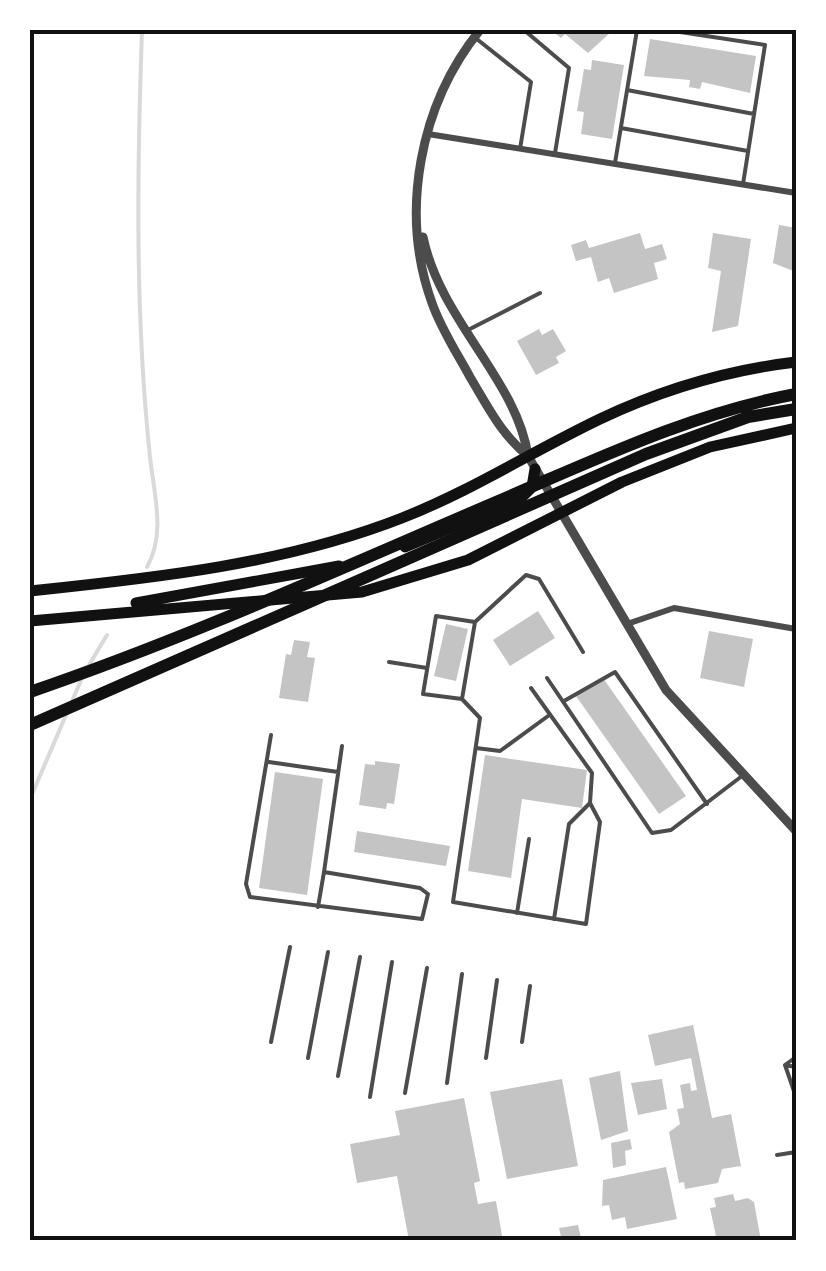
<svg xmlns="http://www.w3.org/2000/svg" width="826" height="1271" font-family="Merriweather,serif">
	<rect width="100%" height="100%" fill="#fff"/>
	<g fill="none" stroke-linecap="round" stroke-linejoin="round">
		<path stroke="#d9d9d9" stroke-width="4" d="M142,30C137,173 135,315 150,457C154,495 166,534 147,567
			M89,665L107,635
			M72,701L82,678
			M30,799L66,715"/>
	</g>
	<path fill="#c4c4c4" d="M551,30H608L611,32L588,53L565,34L561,38Z
		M650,39L756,56L750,93L702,82L700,89L689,87L690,80L644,76Z
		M592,60L624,65L612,139L581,134L584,112L577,111L584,69L591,70Z
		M779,225L796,228V272L773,263Z
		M640,233L645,249L662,244L667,259L654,263L658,279L614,293L609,278L598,282L591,257L576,261L571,245L586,240L589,248Z
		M713,233L751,239L738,326L712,332L721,271L708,268Z
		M539,329L542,335L553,329L566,351L556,357L559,363L536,375L517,341Z
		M538,611L555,638L510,666L493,640Z
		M446,624L468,629L456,681L434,676Z
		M709,631L753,639L744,687L700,678Z
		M294,640L310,642L307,657L315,658L308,702L279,698L286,654L291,655Z
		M603,678L686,796L659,814L576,696Z
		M485,755L587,770L582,808L522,799L511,878L468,871Z
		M375,761L400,764L394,804L387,803L386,809L359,805L365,764L375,765Z
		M275,772L323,779L307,895L259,888Z
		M357,831L450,846L446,866L354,852Z
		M693,1025L712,1118L731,1114L741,1166L722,1169L718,1183L685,1189L684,1182L679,1183L669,1132L680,1124L677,1109L684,1108L680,1085L690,1083L691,1091L697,1090L691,1058L655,1066L648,1035Z
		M620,1071L628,1131L601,1140L589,1078Z
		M562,1079L578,1166L507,1179L490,1092Z
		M662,1079L667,1109L638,1115L631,1083Z
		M464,1098L480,1181L474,1183L478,1204L496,1201L503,1241H409L397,1176L357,1183L350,1144L400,1135L395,1111Z
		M630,1139L632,1149L625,1151L626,1165L613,1168L611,1143Z
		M666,1167L677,1219L627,1229L625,1217L612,1220L609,1205L602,1206L603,1180Z
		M733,1194L735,1201L748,1198L754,1202L761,1241H717L710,1208L716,1207L714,1198Z
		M578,1225L581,1238L562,1241L559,1228Z"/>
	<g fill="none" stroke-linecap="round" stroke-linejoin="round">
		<path stroke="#4c4c4c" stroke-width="4" d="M524,30L569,68L555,153
			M667,30L765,45L743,184
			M478,40L531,82L520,149
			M627,90L754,114
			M621,128L748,151
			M615,163L637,30
			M468,330L540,293
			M475,622L462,699L423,694L436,616L475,622L526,575L539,579L583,652
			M389,662L427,668
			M547,678L652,833L671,830L742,776
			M462,699L480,718L453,902L586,924L600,822L590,803L592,773L531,688
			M564,701L615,672L707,804
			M271,735L246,884L250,897L422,919L428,894L420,888L324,872L342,746
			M476,748L500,751L548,716
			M269,762L338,772
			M318,907L324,872
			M517,913L529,839
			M554,919L569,824L590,803
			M271,1042L290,947
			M522,1042L530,986
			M308,1058L328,952
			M486,1058L497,980
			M785,1065L796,1057
			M796,1067L785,1065L796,1097
			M338,1076L360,957
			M447,1083L462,974
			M405,1093L427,968
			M370,1097L392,962
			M777,1155L796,1152"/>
		<path stroke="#4c4c4c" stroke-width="6" d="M428,134L796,193
			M627,624L674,608L796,629"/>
		<path stroke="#4c4c4c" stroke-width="9" d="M480,30C420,104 399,212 432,303C441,329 457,353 470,377C488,407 501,434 528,456L666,690L796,831
			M423,237C440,320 517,380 528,456"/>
		<path stroke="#111" stroke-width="11" d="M405,547L520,499L532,487L535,469
			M30,591C155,578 285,564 402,518C471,491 533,451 600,419C661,390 728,370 796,362
			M136,603L339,566
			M30,621L362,592L468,560L622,482L710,447L796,428"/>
		<path stroke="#111" stroke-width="12" d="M30,692C191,637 346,566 503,499C599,458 693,413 796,394
			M30,725L646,454L748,417L796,409"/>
	</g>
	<rect width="826" height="1271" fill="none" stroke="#ffffff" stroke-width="65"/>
	<rect x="32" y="32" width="762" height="1206" fill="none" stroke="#111" stroke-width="4"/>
</svg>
